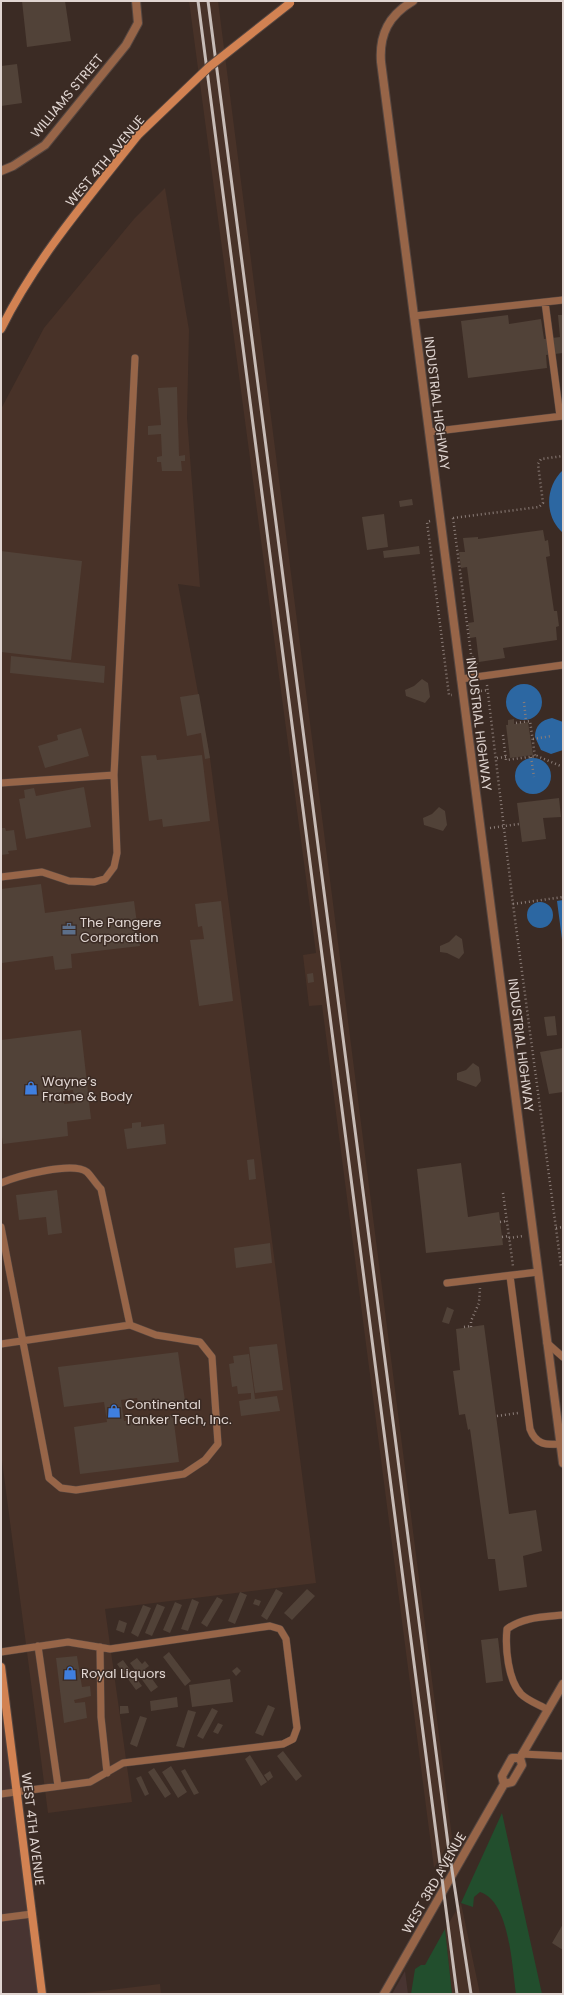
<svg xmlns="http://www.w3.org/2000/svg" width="564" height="1995" font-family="Poppins,sans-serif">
	<rect width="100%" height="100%" fill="#3b2b24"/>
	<path fill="#483228" d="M189,1H218L452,1837L434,1868L322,1005L309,1006L303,955L316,953Z
		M165,188L189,330L187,418L200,587L178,584L210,758L316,1583L105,1609L132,1802L48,1813L1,1453V409L44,328L134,219Z
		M461,1903L480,1994H452L445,1929Z
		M160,1984L161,1994H76Z"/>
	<path fill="#483431" d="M1,1702L38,1994H1Z
		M405,1971L408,1994H392Z"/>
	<path fill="#224e2d" d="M502,1813L542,1994H516C512,1968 510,1901 480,1892L474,1897L473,1907L461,1903Z
		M445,1929L452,1994H411L415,1969L421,1965H425Z"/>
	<path fill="#2c67a2" d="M563,470V533C544,516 545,487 563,470Z
		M506 702a18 18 0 1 1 36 0a18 18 0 1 1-36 0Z
		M552,718L563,722V750L551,754L541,750L535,737C535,726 541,720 552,718Z
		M515 776a18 18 0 1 1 36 0a18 18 0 1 1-36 0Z
		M563,900V947L557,901Z
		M527 915a13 13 0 1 1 26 0a13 13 0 1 1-26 0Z"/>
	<path fill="#514238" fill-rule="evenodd" d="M22,1H65L71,41L27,47Z
		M17,64L22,103L1,106V66Z
		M508,315L509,324L541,319L544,339L560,337L558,315H563V353L546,355L547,368L468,378L461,321Z
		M177,387L179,456L185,455V461H181L182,471H162L161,462H157V457L162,456L161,434L148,435V426L161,425L158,388Z
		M412,499L413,505L400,507L399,501Z
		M384,514L388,547L367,550L362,517Z
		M543,530L545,541L548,540L550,556L546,557L554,611H557L559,626L556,627L557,640L503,648L505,658L479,662L476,637L470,638L468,623L474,622L467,567L461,568L459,552H465L463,538L478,537V539Z
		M419,546L420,554L384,558L383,551Z
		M1,551L82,561L71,660L1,652Z
		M11,656L105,666L104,683L10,673Z
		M422,679L428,683L430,697L425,703L406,696L405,690L414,686Z
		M199,694L210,758L205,759L201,733L187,736L180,697Z
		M514,719V724L528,722L533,755L510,758L506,725H508V720Z
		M81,728L89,756L45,768L38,746L58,740L57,735Z
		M156,755L157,760L202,755L210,821L163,827L162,819L149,821L141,756Z
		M84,787L91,827L26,839L19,799L25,798L24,790L34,788L36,796Z
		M559,798L561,817L543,818L546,839L522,842L517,803Z
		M439,807L445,811L447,825L443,831L424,825L423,818L432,814Z
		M1,828H5L6,831L14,830L17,850L8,851L9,854L1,855Z
		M41,884L45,913L134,901L140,946L71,954L72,968L55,970L53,956L2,963L1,889Z
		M221,901L233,1001L199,1006L190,940L204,939L202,926L198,927L195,904Z
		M456,935L462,939L464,953L459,959L447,953L440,952V946L449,942Z
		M313,973L314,982L308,983L307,974Z
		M555,1016L557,1035L547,1036L544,1017Z
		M81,1030L91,1119L67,1122L68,1136L3,1144L1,1131V1040ZM73,1090L75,1103L64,1104L63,1091Z
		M563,1048V1092L549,1094L540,1052Z
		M473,1063L479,1067L481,1081L476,1087L457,1080V1073L466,1070Z
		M141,1122V1127L164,1124L166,1144L127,1149L124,1129L132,1128V1123Z
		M254,1159L256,1179L249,1180L247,1160Z
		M461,1163L468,1217L499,1212L503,1245L426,1253L417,1169Z
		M57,1190L62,1233L48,1235L46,1217L19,1220L16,1195Z
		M270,1243L272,1263L236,1268L234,1248Z
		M447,1307L454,1310L449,1324L442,1322Z
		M484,1325L509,1514L536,1510L542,1551L523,1556L527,1587L499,1591L495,1559H488L470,1429L468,1430L465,1414L459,1415L453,1371L460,1370L456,1329Z
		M277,1344L283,1390L255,1393L249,1347Z
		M178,1352L185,1401L139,1407L137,1398L121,1400L124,1421L173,1415L179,1462L80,1474L74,1427L107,1422L104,1402L64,1407L58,1367Z
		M249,1354L255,1399L277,1396L280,1411L241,1416L239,1401L251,1399V1393L238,1394L237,1386L232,1387L229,1364L234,1363L233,1356Z
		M276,1589L283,1593L267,1620L261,1616Z
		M307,1589L315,1596L292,1620L284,1613Z
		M240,1592L247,1595L235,1624L228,1621Z
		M217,1597L223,1600L207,1627L201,1623Z
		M192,1599L199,1602L188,1631L181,1629Z
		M255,1599L261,1601L259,1606L253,1604Z
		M175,1602L182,1605L170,1633L163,1630Z
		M157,1604L165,1607L152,1636L145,1633Z
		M143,1605L151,1608L138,1637L131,1633Z
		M119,1620L127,1623L124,1633L116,1630Z
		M498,1638L503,1681L486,1683L481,1640Z
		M169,1652L191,1681L185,1686L163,1657Z
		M77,1656L82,1687L90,1686L91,1696L74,1700L75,1703L85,1702L87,1718L64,1723L56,1658Z
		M137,1658L142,1664L145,1661L149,1666L145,1669L158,1687L151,1692L130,1663Z
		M123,1660L142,1686L136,1690L117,1664Z
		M237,1667L241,1671L236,1676L232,1671Z
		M230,1679L233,1702L192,1707L189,1685Z
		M177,1697L178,1707L151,1711L150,1701Z
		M268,1705L275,1708L263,1736L255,1733Z
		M120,1706H128L129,1713L120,1714Z
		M212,1708L218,1711L203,1739L197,1736Z
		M188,1710L196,1712L184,1748L176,1746Z
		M140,1716L147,1718L137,1747L130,1744Z
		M218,1723L223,1725L218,1734L213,1732Z
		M283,1751L302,1776L296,1781L277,1756Z
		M250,1755L267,1782L261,1786L245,1759Z
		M171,1766L187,1792L178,1798L162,1772Z
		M154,1768L171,1794L165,1798L148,1772Z
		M185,1769L199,1793L194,1795L181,1771Z
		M270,1771L273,1777L268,1781L264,1775Z
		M141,1776L149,1794L145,1796L136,1778Z
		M563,1924V1950L552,1943Z"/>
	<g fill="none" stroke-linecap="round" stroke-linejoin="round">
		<g stroke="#554640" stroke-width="8">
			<path id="service" d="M545,302L560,416L563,414
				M414,316L563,300
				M429,432L563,416
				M461,679L563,665
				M114,775L135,358
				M1,783L114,775L117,853L114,867L105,879L94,882L69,881L42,872L1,877
				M1,1183C17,1176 73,1161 87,1172C92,1177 96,1184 101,1189L130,1325
				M1,1227L49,1478L61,1488L76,1490L184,1474L205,1460L218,1444L212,1357L200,1342L156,1335L130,1325L1,1344
				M510,1276L530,1429C536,1445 546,1445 560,1444
				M447,1283L538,1272
				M547,1343L563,1357
				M38,1646L58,1786
				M100,1647L101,1717L107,1773
				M1,1652L68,1642L110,1649L270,1626L280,1629L286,1639L297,1728L293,1739L283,1744L123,1763L90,1782L1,1794
				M548,1710C540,1705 528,1701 521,1694C508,1680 505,1648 507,1629C523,1617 543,1617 563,1615
				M522,1754L563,1756
				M1,1918L32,1914"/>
		</g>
		<g stroke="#554640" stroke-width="10">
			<path id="minor" d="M413,1C389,15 379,34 381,62L563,1463
				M1,171L13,166L45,145L126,45L138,23L136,1
				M504,1784L512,1782L522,1765L520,1758L563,1684
				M504,1784L502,1776L512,1758H520
				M384,1994L504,1784"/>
		</g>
		<g stroke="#554640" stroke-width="10">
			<path id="secondary" d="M1,329C36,258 90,196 138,135
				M1,1667L42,1994"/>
		</g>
		<path stroke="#8b7d78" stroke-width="2.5" stroke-dasharray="1 3" stroke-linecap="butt" d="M453,518L471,654L478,667
			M453,518L539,507L543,503L538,464L541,459L563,456
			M430,521L427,522L449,695H452
			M487,685L513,904L561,1266L563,1267
			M473,692L488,690
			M524,702L526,721
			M516,723L530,721L535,756
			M503,735L506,760L537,756L563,767
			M533,739L552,736
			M531,757L534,777
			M497,758L506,757
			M490,828L519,824
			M513,904L563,897
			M503,1193L513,1266
			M500,1222L507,1221
			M556,1228L563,1227
			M502,1237L509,1236
			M509,1238L523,1236
			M464,1327L471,1326
			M471,1327V1321L479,1303L480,1288
			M497,1416L518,1413"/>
		<use href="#service" stroke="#976548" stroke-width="7"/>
		<use href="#minor" stroke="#976548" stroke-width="8"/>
		<use href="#secondary" stroke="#d28252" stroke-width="8"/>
		<path stroke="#c7bcb7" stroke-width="3" d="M198,1L457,1994
			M208,1L448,1844L471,1994"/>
		<g stroke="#554640" stroke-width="10" stroke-linecap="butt">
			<path id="secondary-bridge" d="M138,135L209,67L290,3"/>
		</g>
		<use href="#secondary-bridge" stroke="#d28252" stroke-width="8"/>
	</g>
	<defs>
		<g id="office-bare" transform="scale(1.08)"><path d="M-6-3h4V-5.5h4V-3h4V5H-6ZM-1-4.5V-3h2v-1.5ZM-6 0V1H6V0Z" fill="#5c6f8a" stroke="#3b2b24" stroke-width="2.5" paint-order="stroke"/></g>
		<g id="shop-bare" transform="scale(1.08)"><path d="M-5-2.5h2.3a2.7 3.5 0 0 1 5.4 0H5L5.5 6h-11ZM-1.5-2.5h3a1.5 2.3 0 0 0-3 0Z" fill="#3f7fe0" stroke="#3b2b24" stroke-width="2.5" paint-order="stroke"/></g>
	</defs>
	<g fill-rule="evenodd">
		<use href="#office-bare" x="69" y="929"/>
		<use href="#shop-bare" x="31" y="1088"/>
		<use href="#shop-bare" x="114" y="1411"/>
		<use href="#shop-bare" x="70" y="1673"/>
	</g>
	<g text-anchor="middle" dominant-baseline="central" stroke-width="3" stroke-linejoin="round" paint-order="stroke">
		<g font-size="13" fill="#e0d5d1" stroke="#3b2b24">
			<text transform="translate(67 96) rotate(-50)">WILLIAMS STREET</text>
			<text transform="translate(105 161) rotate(-50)">WEST 4TH AVENUE</text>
			<text transform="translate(437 403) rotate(83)">INDUSTRIAL HIGHWAY</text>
			<text transform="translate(479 724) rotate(83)">INDUSTRIAL HIGHWAY</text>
			<text transform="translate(521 1045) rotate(83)">INDUSTRIAL HIGHWAY</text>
			<text transform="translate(33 1829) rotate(83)">WEST 4TH AVENUE</text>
			<text transform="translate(434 1883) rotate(-60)">WEST 3RD AVENUE</text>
		</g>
		<g font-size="13" fill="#e0d5d1" stroke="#3b2b24" text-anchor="start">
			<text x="80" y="922">The Pangere<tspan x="80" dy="15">Corporation</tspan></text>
			<text x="42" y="1081">Wayne’s<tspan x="42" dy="15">Frame &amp; Body</tspan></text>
			<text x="125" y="1404">Continental<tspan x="125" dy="15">Tanker Tech, Inc.</tspan></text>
			<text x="81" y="1673">Royal Liquors</text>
		</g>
	</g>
	<rect width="564" height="1995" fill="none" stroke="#e0d5d1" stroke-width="4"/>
</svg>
